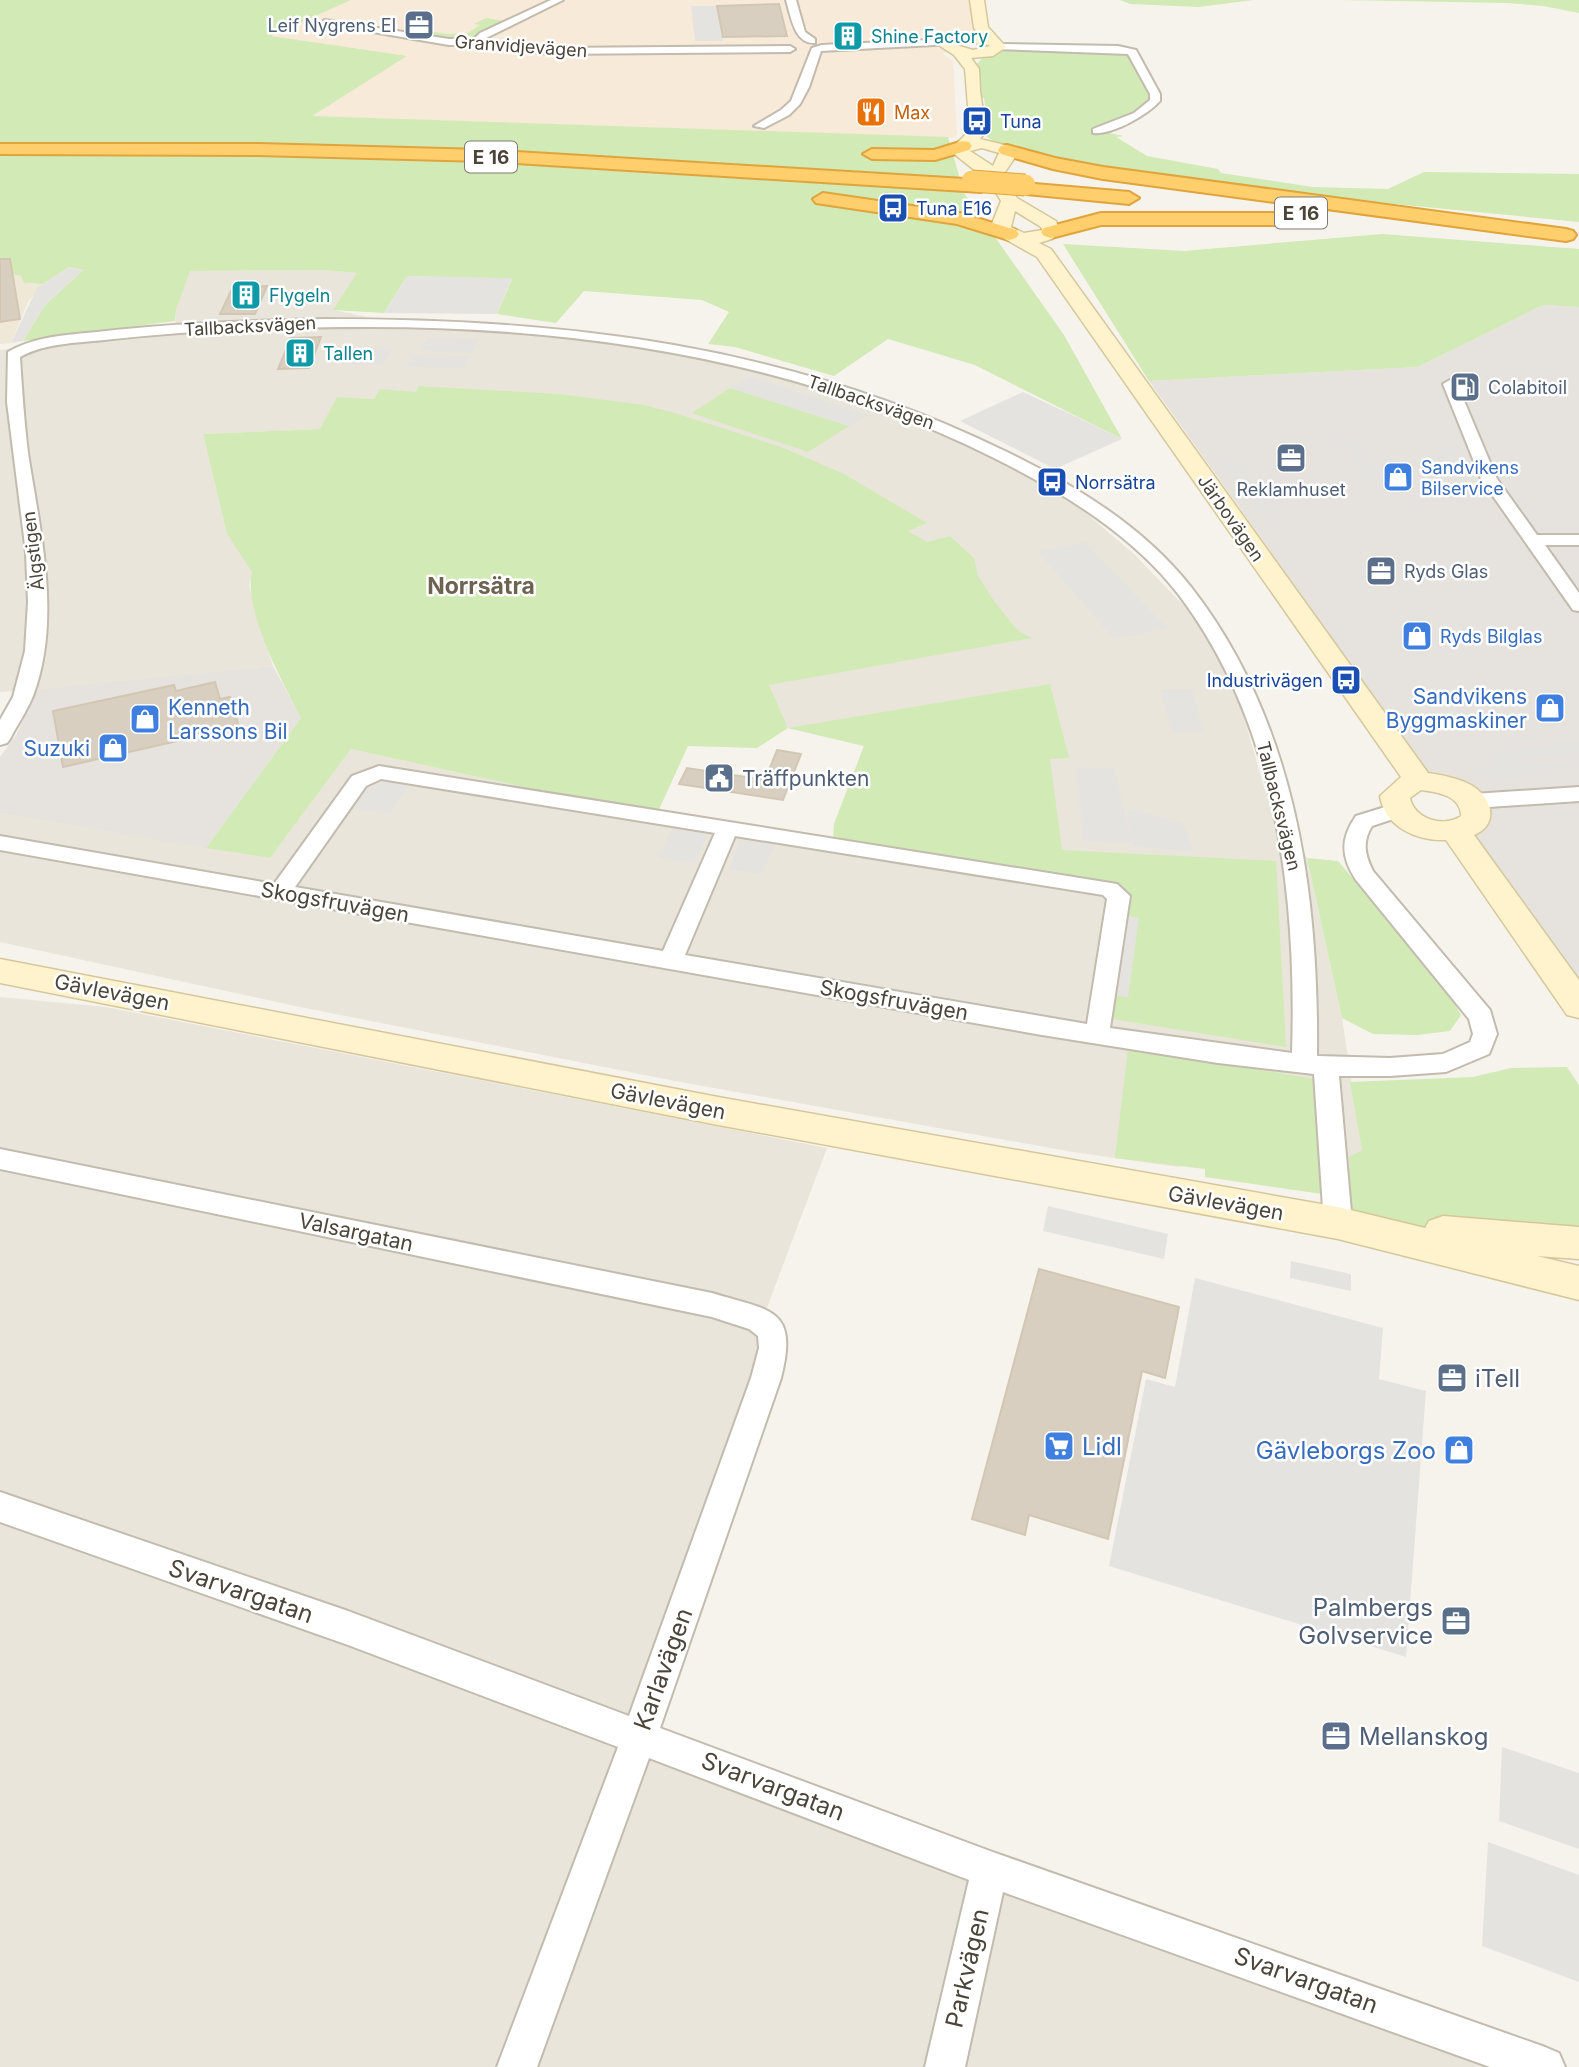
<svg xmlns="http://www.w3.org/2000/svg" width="1579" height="2067" font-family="Inter,sans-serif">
	<rect width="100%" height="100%" fill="#f6f3ec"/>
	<path fill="#eae5da" d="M324,270L358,273L334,310L408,326L605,341L688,353L775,374L861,402L929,427L1029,477L1086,513L1134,554L1187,609L1209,639L1236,689L1265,791L1307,858L1342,1018L1362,1150L1351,1169L1249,1151L1178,1167L1073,1152L675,1081L295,1006L0,942V813L270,858L351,749L656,816L833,844L834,824L864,746L788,728L768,685L319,429L203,434L227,534L253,572L249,586L273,666L64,689L0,692V350L175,330L176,310L189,271Z
		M0,997L106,1007L827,1148L765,1313L782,1327L787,1348L648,1751L1517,2067H0Z"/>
	<path fill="#f7ead8" d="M351,0H978L981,28L943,54L953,61L957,134L953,138L310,116L406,57L270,36Z"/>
	<path fill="#e6e2dd" d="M1543,305L1579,307V1006L1455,831L1477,814L1431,782L1419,759L1149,381L1418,367Z
		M273,666L301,718L206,848L0,813V757L16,735L36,690Z"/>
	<path fill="#efe8d6" d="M0,272L21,276L29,284H43L28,302L11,343L0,344Z"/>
	<path fill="#d2eab5" d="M0,0H351L271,36L407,56L312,116L948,137L964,193L1064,335L1122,439L975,365L888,339L834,376L735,347L708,344L729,312L702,300L584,291L556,323L497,314L512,279L407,276L384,313L333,310L357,273L324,270L190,271L176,310L175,321L23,341L45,305L83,270L69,267L43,284L24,283L21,276L0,272Z
		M1120,0H1253L1199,7L1130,4Z
		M1342,0H1579V13L1543,6L1507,3Z
		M486,18L511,22L470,43L392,33L399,30L417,33L424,30L447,34L468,33L480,25L474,24Z
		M999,47L1132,52L1155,94L1153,104L1099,131L1124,136L1116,137L1147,156L1218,169L1221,173L1313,187L1388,189L1424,172L1579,174V222L1176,183L1007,150L978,131L988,124L984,98H973L972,69L988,52Z
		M1382,234L1579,249V307L1543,305L1418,367L1149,381L1063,244L1184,251Z
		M419,386L559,394L644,405L678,414L784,448L844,474L927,523L908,531L927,542L950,536L974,558L978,576L994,601L1018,631L1032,638L769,685L788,728L1050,684L1069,758L1050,759L1062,850L1276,861L1286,1047L1100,1017L1104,993L1127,997L1138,918L1116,914L1119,896L833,845L834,824L864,746L788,728L757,748L688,746L656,816L351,749L270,858L206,848L301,718C283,683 243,610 252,572L227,534L203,434L320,429L337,397L374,399L380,389L416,392Z
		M730,388L849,426L808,452L692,413Z
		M1307,858L1338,861L1443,983L1461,1015L1450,1031L1417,1035L1373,1034L1342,1018Z
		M1128,1048L1327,1081L1334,1165L1350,1168L1349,1157L1362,1150L1350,1082L1473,1077L1511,1068L1567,1067L1579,1085V1243L1338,1223L1336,1196L1205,1177V1169L1115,1158Z"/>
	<path fill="#e5e3e0" d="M691,6H717L723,41H695Z
		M69,267L83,270L45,305L23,341L11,343L37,288Z
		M407,276L512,278L497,314L384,313Z
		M428,338L479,339L473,353L421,351Z
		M346,347L392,349L383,365L337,364Z
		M412,355L469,356L465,368L406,367Z
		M749,376L784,387L868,415L849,426L730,388Z
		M1023,392L1081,419L1122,439L1055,469L960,421Z
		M1349,437L1384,478L1372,479L1337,438Z
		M1436,449H1451L1473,478L1457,479Z
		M1232,459L1274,513L1261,514L1219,460Z
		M1085,542L1168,629L1114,639L1038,552Z
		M1160,689H1192L1204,733H1172Z
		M1579,743V753L1496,763L1488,753Z
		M1543,762L1551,772L1481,779L1473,769Z
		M1075,767L1114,768L1132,843L1126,808L1184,824L1193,851L1134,847L1133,843L1084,841Z
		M383,781L409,786L390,814L347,807L364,783L381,785Z
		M673,826L709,832L694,864L658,858Z
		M742,836L776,841L762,874L729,869Z
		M1116,914L1139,918L1128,997L1104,993Z
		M1048,1206L1168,1234L1164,1259L1043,1231Z
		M1291,1261L1351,1274V1291L1290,1278Z
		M1195,1278L1383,1328L1379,1379L1426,1391L1406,1657L1109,1566L1146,1379L1175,1387Z
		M1502,1747L1579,1773V1849L1499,1821Z
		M1488,1842L1579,1875V1982L1482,1946Z"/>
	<path fill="#d8cfc1" stroke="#d3c7b4" stroke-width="2" d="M779,4L787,36L723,37L717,6Z
		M0,259H10L20,319L0,322Z
		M267,286L255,314H220L233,287Z
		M321,337L309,368L278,369L291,338Z
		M215,682L220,699L230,697L239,727L63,767L53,711L174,685L176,691Z
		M777,750L801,754L783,800L679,784L687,768L765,780Z
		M1039,1269L1179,1307L1165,1378L1142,1371L1108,1539L1029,1515L1025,1535L972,1519Z"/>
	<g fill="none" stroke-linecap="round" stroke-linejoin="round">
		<g stroke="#c2bbae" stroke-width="4">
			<path id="street" d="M551,0H563L484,39L503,44L549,48L790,46L795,49L790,52L549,54L481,45H449L320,23L325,20L449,39H474L480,33Z
				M786,0H796L805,32L815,39V43C794,44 791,16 786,0Z
				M950,39L953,40V44L821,51L809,87L800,104L789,115L764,128L754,126L781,110L791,101L812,48L822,45Z
				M999,44L1118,46L1136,50L1160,94V101C1147,115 1113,135 1093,133V129L1134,113L1150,100V94L1128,54L995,49L994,47Z
				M324,319C566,319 787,344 1007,452C1075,485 1144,527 1191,587C1295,720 1319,891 1317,1056L1390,1058L1443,1054L1470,1042L1473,1034L1469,1019L1356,880C1341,857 1340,839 1356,816L1398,803L1405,805L1409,810L1405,815L1372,826C1362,842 1365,855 1373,871L1490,1010L1497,1034L1489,1054L1446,1072L1390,1076H1339L1352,1223L1348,1231L1338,1234L1328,1231L1324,1223L1314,1074L1218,1063L1042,1035L0,850V836L274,884L352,776L379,766L1117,884L1130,896L1110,1028L1292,1053C1297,895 1277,725 1179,595C1132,534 1062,492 994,458C800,361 586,327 370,327C281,327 192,330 104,340C76,343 45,343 20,357C22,389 24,421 28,453C40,531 62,619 33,696C27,711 17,725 10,739L7,743L0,745V720L13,697L25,651L28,602L26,553L7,402L8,352C35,336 67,335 97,332C172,323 248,321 324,319ZM381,779L715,833L663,951L295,887L366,786ZM735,836L1103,895L1107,899L1087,1024L685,955Z
				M1450,380L1457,384L1497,479L1537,535H1579V545H1545L1579,593V611L1573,610L1481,479L1443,384Z
				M1579,787V801L1473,808L1466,806L1462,801L1466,796L1473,794Z
				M0,1149L712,1293C770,1311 799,1307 781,1378L660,1728L990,1851L1545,2047L1559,2053L1565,2067H1490L1003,1892L965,2067H925L969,1880L649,1758L537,2067H497L618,1747L348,1645L0,1522V1492L348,1611L629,1716L751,1378L759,1348L758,1336L749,1329L712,1317L0,1169Z"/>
		</g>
		<g stroke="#d6c79b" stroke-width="3">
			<path id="secondary" d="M970,0H984L988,27L1006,47L993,56L971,58L979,69L980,91L986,131L980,139L1013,147L1016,156L1003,175L1006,180L998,185L992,184L953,153L957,143L970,130L965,69L954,55L940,46C951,33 964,33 980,35L974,28ZM968,42L989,45L990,46L973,50L956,45ZM982,148L999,153L993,166L970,151Z
				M1004,186L1010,187L1017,198L1056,221L1060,232L1052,239L1039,243L1051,249L1428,773C1442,775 1458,778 1471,785C1492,797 1500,824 1474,835L1579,980V1018L1567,1015L1446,840C1416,841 1385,827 1380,796L1401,777L1037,257L998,235L991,226L1001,201L995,191ZM1015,211L1041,227L1042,230L1024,233L1011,227ZM1421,790C1438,792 1461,796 1461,816C1444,828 1414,819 1410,798Z
				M0,959L718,1097L1338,1207L1425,1228L1429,1221L1443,1216L1579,1227V1259L1537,1256L1579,1266V1300L1338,1239L718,1125L0,983Z"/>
		</g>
		<g stroke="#e0a43c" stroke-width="4">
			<path id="highway" d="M963,141L969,142L972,146L969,150L935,160L872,159L863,154L872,149L934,150Z
				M0,144H258L483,150L981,180L990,186L981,192L483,161L258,155L0,154Z
				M1007,145L1055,158L1103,167L1566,229L1573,231L1576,235L1573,239L1566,241L1103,179L1053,169L1001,154L998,150L1001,146Z
				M1023,183L1129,192L1139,198L1129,204L1016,193L1014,189Z
				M823,193L960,213L1016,230L1019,234L1016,238L1009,240L957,224L816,203L813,199Z
				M1101,213H1278L1288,219L1278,225H1101L1051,238L1044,236L1041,232L1044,228Z"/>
		</g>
		<use href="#street" fill="#fff" fill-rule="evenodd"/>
		<use href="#secondary" fill="#fff3cd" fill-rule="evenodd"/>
		<use href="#highway" fill="#ffcf6e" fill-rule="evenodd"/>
		<g stroke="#e0a43c" stroke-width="23" stroke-linecap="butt">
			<path id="highway-bridge" d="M972,181L1025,185"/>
		</g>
		<use href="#highway-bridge" stroke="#ffcf6e" stroke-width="21"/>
	</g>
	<defs>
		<g id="office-square" transform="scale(1.575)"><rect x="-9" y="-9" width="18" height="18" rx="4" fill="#5c6f8a" stroke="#fff"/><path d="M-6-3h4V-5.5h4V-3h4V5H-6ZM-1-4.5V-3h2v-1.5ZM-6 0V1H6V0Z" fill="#fff"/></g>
		<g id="building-square" transform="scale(1.575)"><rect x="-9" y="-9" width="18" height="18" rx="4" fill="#0f9aa8" stroke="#fff"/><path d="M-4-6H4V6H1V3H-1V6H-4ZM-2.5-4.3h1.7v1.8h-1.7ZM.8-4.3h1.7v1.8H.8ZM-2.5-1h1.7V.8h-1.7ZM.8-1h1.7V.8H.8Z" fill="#fff"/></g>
		<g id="restaurant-square" transform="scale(1.575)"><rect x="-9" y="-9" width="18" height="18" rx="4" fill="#e8710a" stroke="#fff"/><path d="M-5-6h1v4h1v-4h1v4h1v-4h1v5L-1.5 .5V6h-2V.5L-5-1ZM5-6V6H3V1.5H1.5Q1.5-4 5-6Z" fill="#fff"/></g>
		<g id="bus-square" transform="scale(1.575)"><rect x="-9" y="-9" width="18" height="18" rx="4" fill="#1a4fb4" stroke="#fff"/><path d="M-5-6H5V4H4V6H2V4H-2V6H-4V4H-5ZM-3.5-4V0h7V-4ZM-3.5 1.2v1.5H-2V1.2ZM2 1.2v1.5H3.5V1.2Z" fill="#fff"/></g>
		<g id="fuel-square" transform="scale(1.575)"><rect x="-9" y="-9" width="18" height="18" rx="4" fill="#5c6f8a" stroke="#fff"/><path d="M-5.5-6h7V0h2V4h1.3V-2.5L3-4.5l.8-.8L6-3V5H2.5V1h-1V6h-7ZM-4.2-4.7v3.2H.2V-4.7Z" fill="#fff"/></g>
		<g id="shop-square" transform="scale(1.575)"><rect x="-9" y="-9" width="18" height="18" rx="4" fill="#3f7fe0" stroke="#fff"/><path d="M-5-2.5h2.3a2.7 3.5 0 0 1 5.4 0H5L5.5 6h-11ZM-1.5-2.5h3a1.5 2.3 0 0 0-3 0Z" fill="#fff"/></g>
		<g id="civic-square" transform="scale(1.575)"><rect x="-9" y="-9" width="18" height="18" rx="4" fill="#5c6f8a" stroke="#fff"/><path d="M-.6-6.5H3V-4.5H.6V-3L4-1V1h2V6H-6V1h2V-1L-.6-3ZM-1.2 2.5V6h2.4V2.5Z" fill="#fff"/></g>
		<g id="supermarket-square" transform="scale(1.575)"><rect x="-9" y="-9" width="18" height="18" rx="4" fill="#3f7fe0" stroke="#fff"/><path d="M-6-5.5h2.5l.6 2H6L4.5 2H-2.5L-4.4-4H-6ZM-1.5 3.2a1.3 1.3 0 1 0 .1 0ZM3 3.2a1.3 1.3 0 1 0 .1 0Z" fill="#fff"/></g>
	</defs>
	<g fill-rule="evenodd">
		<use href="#office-square" x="419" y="25"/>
		<use href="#building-square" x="848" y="36"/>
		<use href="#restaurant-square" x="871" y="112"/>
		<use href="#bus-square" x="977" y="121"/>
		<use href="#bus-square" x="893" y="208"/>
		<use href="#building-square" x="246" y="295"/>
		<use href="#building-square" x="300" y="353"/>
		<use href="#fuel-square" x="1465" y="387"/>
		<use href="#office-square" x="1291" y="458"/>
		<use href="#shop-square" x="1398" y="477"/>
		<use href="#bus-square" x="1052" y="482"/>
		<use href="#office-square" x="1381" y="571"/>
		<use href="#shop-square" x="1417" y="636"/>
		<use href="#bus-square" x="1346" y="680"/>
		<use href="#shop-square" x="1550" y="708"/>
		<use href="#shop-square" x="145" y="719"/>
		<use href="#shop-square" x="113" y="748"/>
		<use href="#civic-square" x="719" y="778"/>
		<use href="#office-square" x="1452" y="1378"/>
		<use href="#supermarket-square" x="1059" y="1446"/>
		<use href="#shop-square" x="1459" y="1450"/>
		<use href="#office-square" x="1456" y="1621"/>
		<use href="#office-square" x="1336" y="1736"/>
	</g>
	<g text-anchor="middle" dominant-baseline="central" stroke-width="5" stroke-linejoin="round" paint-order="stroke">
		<g font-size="18" fill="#4e5e75" stroke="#fff" text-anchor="start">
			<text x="396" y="25" text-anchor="end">Leif Nygrens El</text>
			<text x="1488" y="387">Colabitoil</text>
			<text x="1291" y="489" text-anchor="middle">Reklamhuset</text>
			<text x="1404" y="571">Ryds Glas</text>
		</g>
		<g font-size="18" fill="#0d838f" stroke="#fff" text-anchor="start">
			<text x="871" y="36">Shine Factory</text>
			<text x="269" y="295">Flygeln</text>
			<text x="323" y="353">Tallen</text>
		</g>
		<g font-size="18" fill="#4b4439" stroke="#fff">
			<text transform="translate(521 46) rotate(4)">Granvidjevägen</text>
			<text transform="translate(250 326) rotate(-3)">Tallbacksvägen</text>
			<text transform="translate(871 402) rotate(19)">Tallbacksvägen</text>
			<text transform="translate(1231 518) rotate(55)">Järbovägen</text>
			<text transform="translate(33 551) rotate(-97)">Älgstigen</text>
			<text transform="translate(1279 806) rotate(76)">Tallbacksvägen</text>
		</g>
		<g font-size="18" fill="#c56008" stroke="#fff" text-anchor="start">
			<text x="894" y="112">Max</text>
		</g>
		<g font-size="18" fill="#164399" stroke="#fff" text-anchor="start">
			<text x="1000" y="121">Tuna</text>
			<text x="916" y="208">Tuna E16</text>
			<text x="1075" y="482">Norrsätra</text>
			<text x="1323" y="680" text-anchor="end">Industrivägen</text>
		</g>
		<g font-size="18" fill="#366cbe" stroke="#fff" text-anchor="start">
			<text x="1421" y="467">Sandvikens<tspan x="1421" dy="21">Bilservice</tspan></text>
			<text x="1440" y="636">Ryds Bilglas</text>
		</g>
		<g fill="#fff" stroke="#817c74" stroke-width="2">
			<rect x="465" y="141.5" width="52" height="31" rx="5"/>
			<rect x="1275" y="197.5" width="52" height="31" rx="5"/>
		</g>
		<g font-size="19" font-weight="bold" fill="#4b4439">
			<text x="491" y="157">E 16</text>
			<text x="1301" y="213">E 16</text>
		</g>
		<g font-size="21" fill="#366cbe" stroke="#fff" text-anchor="end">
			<text x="1527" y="696">Sandvikens<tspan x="1527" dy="24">Byggmaskiner</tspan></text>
			<text x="168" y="707" text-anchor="start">Kenneth<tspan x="168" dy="24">Larssons Bil</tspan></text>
			<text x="90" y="748">Suzuki</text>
		</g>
		<g font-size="21" fill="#4e5e75" stroke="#fff" text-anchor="start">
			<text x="742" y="778">Träffpunkten</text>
		</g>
		<g font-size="21" fill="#4b4439" stroke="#fff">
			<text transform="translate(335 902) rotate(10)">Skogsfruvägen</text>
			<text transform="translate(112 992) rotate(11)">Gävlevägen</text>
			<text transform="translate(894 1000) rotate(10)">Skogsfruvägen</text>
			<text transform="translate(668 1101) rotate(11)">Gävlevägen</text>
			<text transform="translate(1226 1203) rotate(10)">Gävlevägen</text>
			<text transform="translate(356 1232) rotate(12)">Valsargatan</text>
		</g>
		<g font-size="23" font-weight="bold" fill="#6e6250" stroke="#fff">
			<text x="481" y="586">Norrsätra</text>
		</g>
		<g font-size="24" fill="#4e5e75" stroke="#fff" text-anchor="start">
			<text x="1475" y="1378">iTell</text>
			<text x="1433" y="1607" text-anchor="end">Palmbergs<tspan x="1433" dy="28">Golvservice</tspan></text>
			<text x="1359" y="1736">Mellanskog</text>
		</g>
		<g font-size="24" fill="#366cbe" stroke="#fff" text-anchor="start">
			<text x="1082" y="1446">Lidl</text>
			<text x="1436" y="1450" text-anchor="end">Gävleborgs Zoo</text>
		</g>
		<g font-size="24" fill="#4b4439" stroke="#fff">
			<text transform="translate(241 1591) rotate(19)">Svarvargatan</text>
			<text transform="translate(663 1669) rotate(-70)">Karlavägen</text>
			<text transform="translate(773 1786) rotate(21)">Svarvargatan</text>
			<text transform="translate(967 1968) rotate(-77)">Parkvägen</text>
			<text transform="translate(1306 1980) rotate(20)">Svarvargatan</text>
		</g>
	</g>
</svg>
